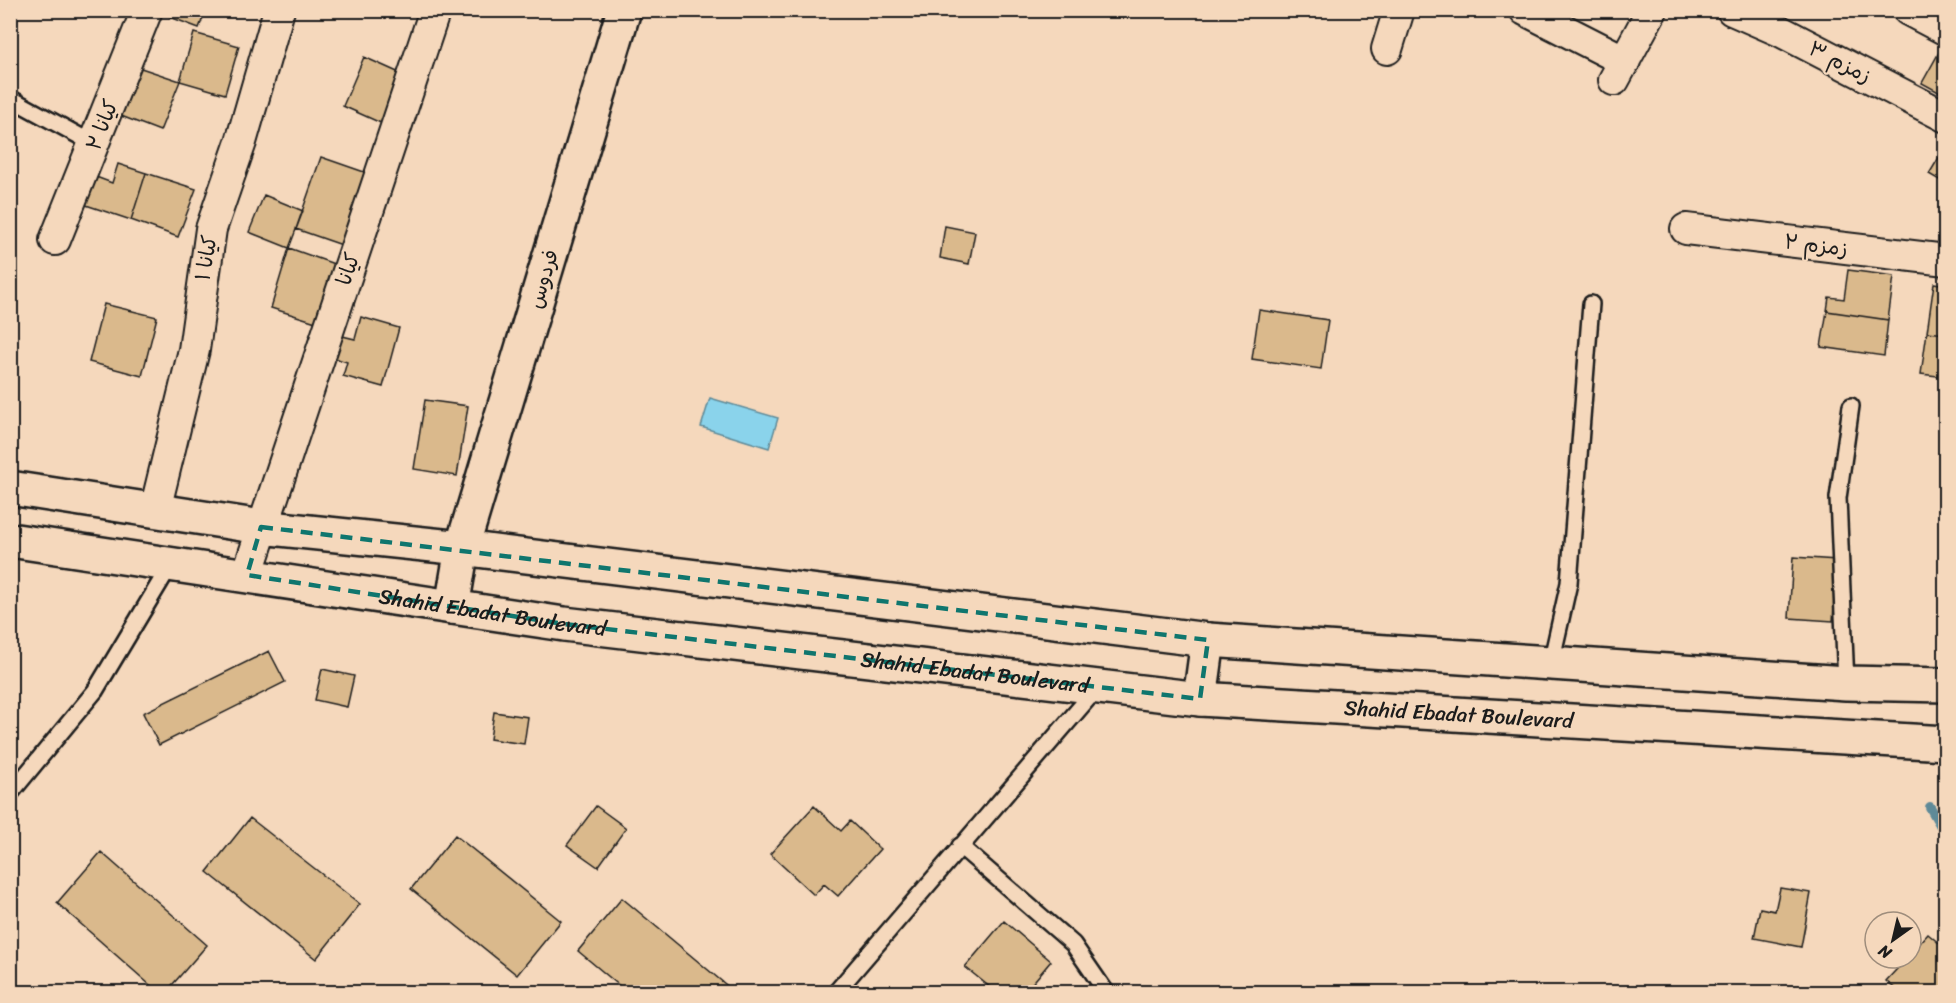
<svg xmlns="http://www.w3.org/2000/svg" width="1956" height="1003" font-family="Sriracha,'Playpen Sans Arabic',sans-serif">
	<rect width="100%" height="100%" fill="#f5d8bc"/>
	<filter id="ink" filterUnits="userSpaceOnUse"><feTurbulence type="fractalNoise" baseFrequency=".0167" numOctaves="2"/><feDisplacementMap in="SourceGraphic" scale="12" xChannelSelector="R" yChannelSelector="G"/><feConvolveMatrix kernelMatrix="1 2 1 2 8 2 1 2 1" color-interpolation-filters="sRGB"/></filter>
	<g filter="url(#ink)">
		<path fill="#8ad3eb" stroke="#5e8a98" stroke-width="1.5" d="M710,398L778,418L769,448L701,427Z"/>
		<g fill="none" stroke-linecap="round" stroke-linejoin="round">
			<path stroke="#5e8a98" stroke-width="10" d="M1930,807L1946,835"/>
		</g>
		<path fill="#dab98c" stroke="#1c1c1c" stroke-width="1.5" d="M172,10H206L199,28L170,17Z
			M194,33L239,46L225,94L180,81Z
			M1946,40V96L1922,83Z
			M364,57L404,75L383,124L343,106Z
			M135,66L180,81L160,131L116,114Z
			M1946,146V184L1929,174Z
			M321,157L367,173L342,245L296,229Z
			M118,164L146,173L131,220L77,202L88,174L112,183Z
			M146,173L196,189L178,237L131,220Z
			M264,195L303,211L289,248L249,232Z
			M945,226L975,232L969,264L940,258Z
			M289,248L337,265L319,323L271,308Z
			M1848,270L1894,276L1888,320L1827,311L1829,297L1844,299Z
			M1934,283L1946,285V334L1927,332Z
			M104,304L157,317L142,376L89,362Z
			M1259,310L1328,320L1321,369L1252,359Z
			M1827,311L1888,320L1884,356L1821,347Z
			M361,317L399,328L383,387L343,376L347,362L328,356L334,334L355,339Z
			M1927,332L1946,334V377L1921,374Z
			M425,400L468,406L457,476L414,469Z
			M1793,557L1837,560L1833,621L1789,618Z
			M269,651L285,682L159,745L143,713Z
			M322,669L354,676L347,707L315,700Z
			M494,712L528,717L524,744L490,739Z
			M596,806L626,828L598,867L567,845Z
			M814,806L841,831L850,821L880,849L838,896L824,884L814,895L770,854Z
			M250,818L360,904L316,959L207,872Z
			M455,835L561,921L517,975L411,889Z
			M101,852L207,945L166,992H158L57,903Z
			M1780,888L1811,893L1801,947L1754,938L1760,908L1775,911Z
			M622,898L731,989L728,992H627L578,951Z
			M1004,921L1051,961L1025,992H996L965,967Z
			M1928,934L1946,949V992H1899L1886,981L1907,958H1911V953Z"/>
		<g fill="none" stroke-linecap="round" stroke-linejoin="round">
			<g stroke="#1c1c1c" stroke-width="20">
				<path id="service" d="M10,98L94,144
					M1551,663L1569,583L1591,304
					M1846,683L1838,498L1851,406
					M10,794L95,691L171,564
					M960,846L1073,944L1106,992
					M836,992L1097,688"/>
			</g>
			<g stroke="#1c1c1c" stroke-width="34">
				<path id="minor" d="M1525,10L1625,61
					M1732,10L1780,31L1946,117
					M1908,10L1946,30
					M1387,49L1399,10
					M1614,80L1652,10
					M1686,229L1946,260
					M55,240L147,10
					M155,510L194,350L211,229L241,142L279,10
					M247,575L435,10"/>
			</g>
			<g stroke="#1c1c1c" stroke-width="38">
				<path id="tertiary" d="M452,607L462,548L624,10"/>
			</g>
			<g stroke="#1c1c1c" stroke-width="38">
				<g id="primary">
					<path d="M10,488L261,527L462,548L1208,640L1846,683L1946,685"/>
					<path id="s1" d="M10,540L564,624L1200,699L1946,743"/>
					<path d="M1200,699L1208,640"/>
				</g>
			</g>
			<use href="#service" stroke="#f5d8bc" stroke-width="15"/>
			<use href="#minor" stroke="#f5d8bc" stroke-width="30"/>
			<use href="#tertiary" stroke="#f5d8bc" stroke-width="33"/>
			<use href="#primary" stroke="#f5d8bc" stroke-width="33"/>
		</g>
	</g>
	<path fill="none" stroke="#0f766e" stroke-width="4.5" stroke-dasharray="12 8" stroke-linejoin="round" d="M261,527L1208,640L1200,699L564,624L247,575Z"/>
	<g text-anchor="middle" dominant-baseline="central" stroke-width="4.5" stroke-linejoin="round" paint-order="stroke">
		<g font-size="21" fill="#1c1c1c" stroke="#f5d8bc">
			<text transform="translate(1840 62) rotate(27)">زمزم ۳</text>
			<text transform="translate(102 125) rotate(-68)">کیانا ۲</text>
			<text transform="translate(1816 245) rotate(7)">زمزم ۲</text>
			<text transform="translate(206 258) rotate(-80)">کیانا ۱</text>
			<text transform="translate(348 269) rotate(-71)">کیانا</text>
			<text transform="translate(543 279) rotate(-73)">فردوس</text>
			<text stroke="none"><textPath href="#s1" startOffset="488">Shahid Ebadat Boulevard</textPath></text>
			<text stroke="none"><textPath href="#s1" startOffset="974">Shahid Ebadat Boulevard</textPath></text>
			<text stroke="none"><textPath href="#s1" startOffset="1460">Shahid Ebadat Boulevard</textPath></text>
		</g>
	</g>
	<rect width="1956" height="1003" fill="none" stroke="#f5d8bc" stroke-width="36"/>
	<rect x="18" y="18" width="1920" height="967" fill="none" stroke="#1c1c1c" stroke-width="2" filter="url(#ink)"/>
	<g transform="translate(1893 940) rotate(214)"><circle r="28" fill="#f5d8bc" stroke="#9e8d7c" stroke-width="1.5"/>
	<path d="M0-4.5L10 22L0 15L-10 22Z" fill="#1c1c1c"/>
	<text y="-9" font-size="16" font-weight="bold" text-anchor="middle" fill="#1c1c1c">N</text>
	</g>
</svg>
